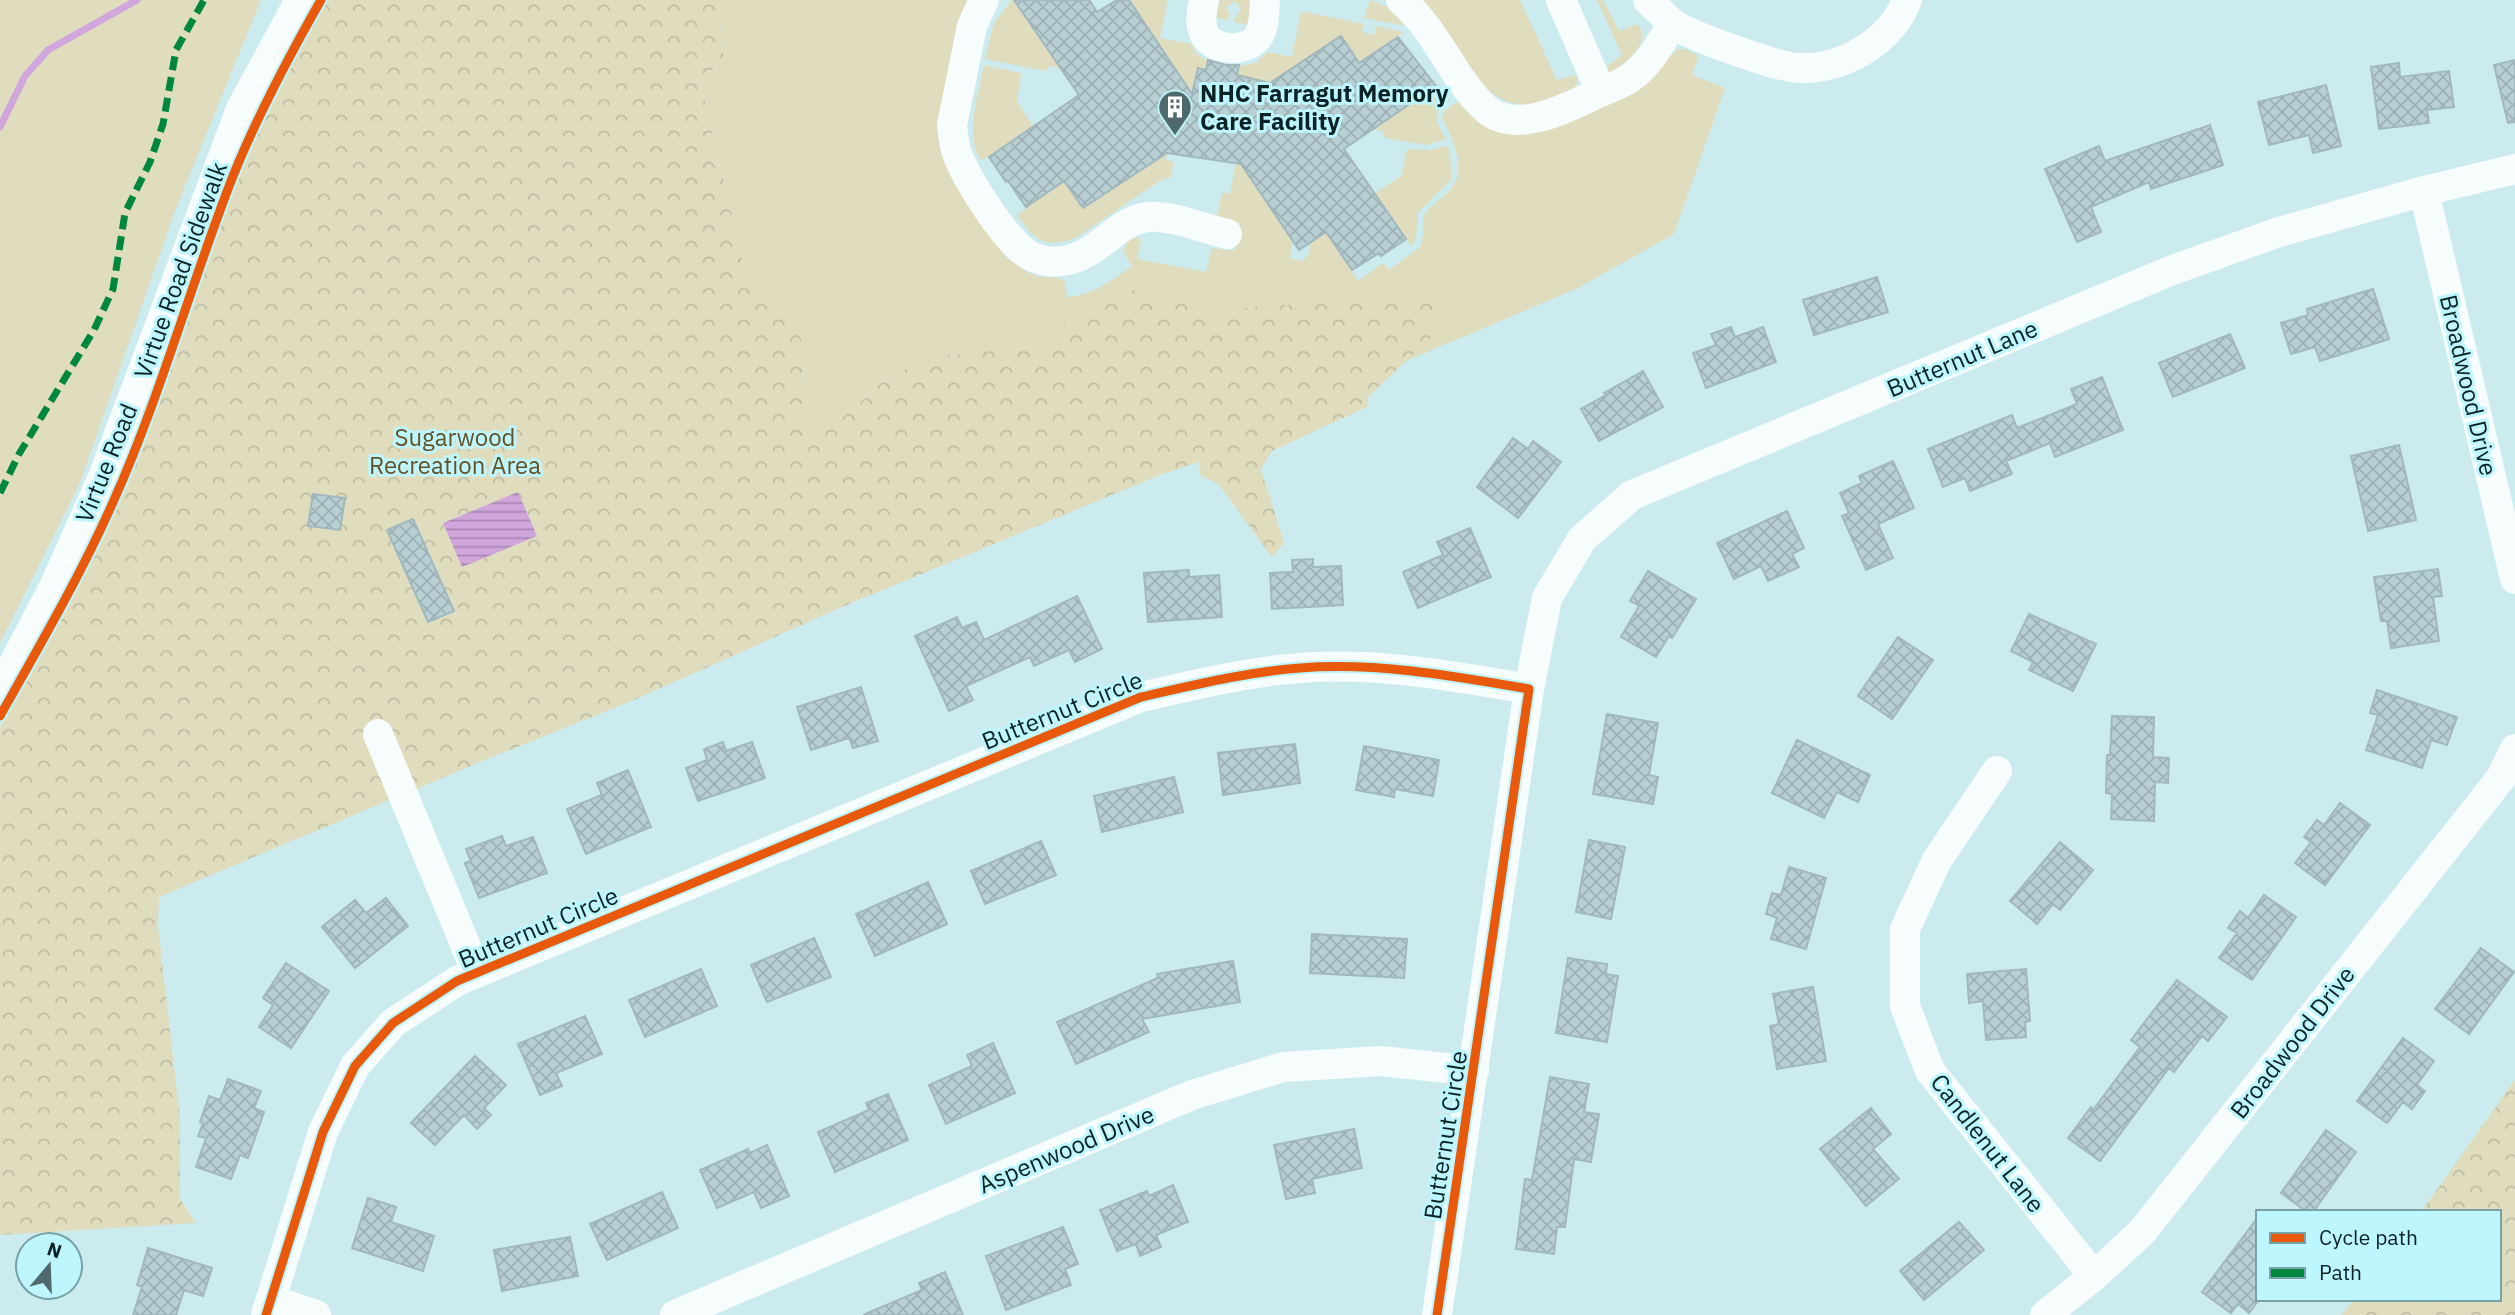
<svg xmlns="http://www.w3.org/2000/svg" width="2515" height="1315" font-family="'IBM Plex Sans',sans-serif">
	<defs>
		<pattern id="forest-crowns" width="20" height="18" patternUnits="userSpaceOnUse" patternTransform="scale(1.75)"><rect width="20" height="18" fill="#dfddbe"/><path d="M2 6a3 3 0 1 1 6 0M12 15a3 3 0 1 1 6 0" fill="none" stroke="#bebda3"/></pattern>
		<pattern id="water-rules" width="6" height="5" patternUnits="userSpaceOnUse" patternTransform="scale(1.75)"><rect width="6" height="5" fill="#d0a6dd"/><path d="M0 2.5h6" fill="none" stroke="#a787b3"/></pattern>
		<pattern id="building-cross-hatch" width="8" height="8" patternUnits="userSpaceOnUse" patternTransform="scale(1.75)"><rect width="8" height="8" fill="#b8cfd4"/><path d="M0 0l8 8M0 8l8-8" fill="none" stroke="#9db1b6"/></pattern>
	</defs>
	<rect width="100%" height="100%" fill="#ccebef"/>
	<path fill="#dfddbe" d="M0,0H261L175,211L80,483L0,643Z
		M727,0H968L960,16L943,159L955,184L1006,257L1027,272L1041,277L1061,278L1065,282L1067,297C1091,296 1114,279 1132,266L1123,251L1127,242L1137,237L1141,241L1137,259L1206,272L1212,248L1234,251L1240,223L1220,220L1217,216L1222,193L1230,194L1236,162L1241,164L1293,241L1290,257L1291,259L1303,261L1310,252L1309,243L1326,232L1358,281L1383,263L1389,270L1420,247L1423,235V217C1430,206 1441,199 1450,190C1468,169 1452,138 1442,118L1445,110L1458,102L1476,119L1537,132L1555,128L1613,102L1678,49H1685L1697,55L1698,58L1692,75L1725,88L1674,234L1576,289L1406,361L1435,334L1417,296L1189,313L1055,345L929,357L884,381L837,423H809L804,411L801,338L748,284L700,81L724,60L719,12Z
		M1012,0H1025L1018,6L1074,89L1059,68L1050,66L1045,71L985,59L994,23Z
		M1129,0H1168L1160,38L1191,44L1197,54L1207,61L1206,70L1198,68L1192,93Z
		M1215,0H1253L1250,25L1234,22L1236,15L1241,11L1235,1L1226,7L1230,14L1228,20L1212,17Z
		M1370,0L1387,7L1406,26L1364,18Z
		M1423,0H1520L1557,80L1575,75L1578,80L1576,86C1569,92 1560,94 1551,98C1522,110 1504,105 1481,84Z
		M1597,0H1603L1619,31L1637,24C1655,41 1625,62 1612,73L1608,72L1606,67L1622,55Z
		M1301,11L1364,24L1362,32L1374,35L1376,26L1404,32L1359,63L1340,36L1241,103L1238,76L1240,66L1256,63L1268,52L1292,57Z
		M984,65L1021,73L1017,102L1034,127L989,157L980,160C965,129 978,96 984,65Z
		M1440,84L1450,100C1430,113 1436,121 1446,139L1426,145L1385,138L1382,131L1373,129Z
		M1448,145L1451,163V179L1418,213L1416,239L1411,246L1375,193L1401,176L1407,149L1431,150Z
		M1167,153L1166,160L1174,162L1171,177L1161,180L1077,237C1046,250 1035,241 1017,215L1064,181L1084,208Z"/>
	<path fill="url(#forest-crowns)" d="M325,0H727L719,12L724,60L700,81L748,284L801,338L804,411L809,423H837L884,381L929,357L1055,345L1068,315L1135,290L1189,301V312L1417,296L1441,306L1435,334L1368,397L1367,407L1272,451L1261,469L1284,543L1272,557L1219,485L1200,475L1199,462L1160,475L849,604L634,700L485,760L159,897L158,925L180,1118V1199L196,1223L0,1235V727L83,574L97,543L163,380L232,189L258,123L282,74Z
		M2515,1080V1315H2341L2355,1299H2499V1212H2421Z"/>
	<path fill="url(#water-rules)" d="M518,492L537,536L462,567L443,523Z"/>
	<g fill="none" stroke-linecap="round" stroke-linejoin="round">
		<path stroke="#d0a6dd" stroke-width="7" d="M0,127L25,76L48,50L137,0"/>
	</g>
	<path fill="url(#building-cross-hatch)" stroke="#a1b8be" stroke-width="2" d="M1014,0H1089L1097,12L1117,0H1129L1192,94L1198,68L1206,70L1208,60L1226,65H1239L1237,75L1270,83L1341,36L1359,63L1398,37L1436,86L1344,149L1406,239L1381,256L1379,253L1352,270L1326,232L1299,250L1241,164L1167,153L1083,208L1064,181L1026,207L1008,181L1006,182L989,157L1079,95Z
		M2515,60V122L2508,123L2494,65Z
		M2399,63L2400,77L2449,71L2454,107L2427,110L2429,123L2379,129L2371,67Z
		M2326,85L2341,146L2313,153L2309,135L2269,145L2258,102Z
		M2210,125L2223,165L2151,189L2149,182L2091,207L2101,232L2077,242L2045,169L2099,146L2105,161Z
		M1877,277L1888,312L1814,335L1803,300Z
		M2373,289L2389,339L2320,361L2315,347L2291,354L2281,323L2308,315L2307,309Z
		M1731,327L1735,337L1763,327L1776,362L1706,388L1693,353L1716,345L1711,334Z
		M2230,334L2245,368L2173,397L2159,363Z
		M1643,371L1663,407L1599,441L1581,409L1606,395L1604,393Z
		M2102,377L2123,430L2055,457L2050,443L2006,461L2012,474L1970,491L1965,478L1943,487L1928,449L2012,415L2017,428L2077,404L2071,389Z
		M1513,438L1528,449L1533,441L1561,462L1518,518L1477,487Z
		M2399,445L2416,520L2368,531L2351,456Z
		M1893,461L1914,508L1878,524L1893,558L1866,570L1842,516L1849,513L1840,493L1862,483L1859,476Z
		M313,494L345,498L340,530L308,526Z
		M1787,511L1804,548L1792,554L1799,567L1768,581L1761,566L1734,579L1717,543Z
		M413,519L454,611L428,622L387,530Z
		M1470,528L1491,577L1418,608L1403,572L1443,555L1437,542Z
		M1313,559V567L1341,566L1343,605L1272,609L1270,573L1293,572L1292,560Z
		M2438,569L2442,596L2433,597L2439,641L2391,648L2387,621H2381L2374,577Z
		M1189,570V577L1219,575L1222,617L1148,622L1144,573Z
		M1648,571L1696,599L1672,638L1669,636L1656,657L1621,637L1639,606L1630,601Z
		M1077,596L1102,649L1075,662L1069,650L1034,666L1030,657L966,686L973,700L949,711L915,636L957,617L962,628L976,622L984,640Z
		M2029,614L2096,644L2073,691L2029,670L2033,662L2011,651Z
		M1898,637L1933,660L1892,719L1858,696Z
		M861,687L878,741L853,748L849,738L811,750L797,707Z
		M2377,690L2457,717L2447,745L2431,740L2422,768L2366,750L2378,715L2370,713Z
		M1607,714L1658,723L1649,775L1658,777L1653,804L1593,794Z
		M2112,716L2154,717L2153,757L2169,758L2168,783L2155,782L2154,821L2111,819L2112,794L2106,793L2107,755H2110Z
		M1797,740L1870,775L1858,802L1837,792L1824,818L1772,793Z
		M723,742L726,751L752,742L765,778L698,801L686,768L707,760L704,749Z
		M1295,744L1300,783L1223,795L1218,753Z
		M1364,746L1439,760L1433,796L1395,789L1394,797L1356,790Z
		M628,770L651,827L586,854L567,809L602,795L597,783Z
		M1174,777L1183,812L1102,832L1094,796Z
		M2340,803L2370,825L2325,885L2295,863L2311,842L2304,837L2317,820L2324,825Z
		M502,836L506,846L533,837L547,873L479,898L465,863L471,861L466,849Z
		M1589,840L1625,847L1611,919L1576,912Z
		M1041,841L1056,875L985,904L971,871Z
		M2060,842L2093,870L2060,910L2053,904L2037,924L2010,901Z
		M1789,867L1826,878L1806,949L1771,939L1777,918L1766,914L1772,893L1781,895Z
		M928,882L947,924L875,956L856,914Z
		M2264,895L2296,917L2252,980L2219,958L2237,933L2228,928L2240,911L2248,918Z
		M386,898L408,926L355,968L322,927L355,900L366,913Z
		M1312,934L1407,939L1404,978L1310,973Z
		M814,938L831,977L767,1002L751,965Z
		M2481,948L2514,972L2469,1034L2435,1009Z
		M1568,958L1607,964L1606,974L1618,976L1607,1042L1556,1033Z
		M1233,961L1240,1002L1142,1019L1149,1032L1076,1064L1057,1022L1158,978L1157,974Z
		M286,963L329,991L291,1048L259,1027L273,1005L263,998Z
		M701,969L717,1006L645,1037L629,1000Z
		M2026,969L2030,1021L2025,1022L2026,1037L1986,1040L1983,1001L1969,1003L1967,974Z
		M2177,980L2227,1017L2208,1041L2202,1036L2174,1072L2169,1068L2100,1161L2068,1138L2091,1107L2093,1110L2140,1047L2131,1040Z
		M1813,987L1826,1061L1777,1069L1770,1026L1779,1024L1773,994Z
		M585,1016L602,1054L556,1073L562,1086L540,1095L518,1044Z
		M2403,1038L2434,1061L2417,1085L2425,1091L2412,1109L2403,1102L2387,1123L2357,1101Z
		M993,1043L1015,1093L946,1124L929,1085L972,1066L967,1055Z
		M475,1056L506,1085L484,1108L491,1115L477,1129L464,1115L435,1145L411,1123Z
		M1550,1077L1589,1084L1584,1112L1599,1114L1591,1162L1574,1159L1565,1227H1557L1554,1254L1516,1249L1525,1179L1532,1180Z
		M228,1079L261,1091L254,1108L264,1112L248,1158L240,1155L231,1179L196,1167L206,1138L198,1136L203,1123L200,1122L209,1096L220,1100Z
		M888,1094L908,1140L835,1172L818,1132L869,1110L866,1103Z
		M1871,1108L1891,1134L1873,1149L1899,1179L1866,1206L1820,1149Z
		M1354,1129L1362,1168L1312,1179L1315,1193L1286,1199L1274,1145Z
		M2326,1130L2356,1152L2313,1212H2307L2281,1193Z
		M767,1145L789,1196L761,1208L754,1192L717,1208L700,1170L748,1149L750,1153Z
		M1173,1185L1188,1222L1156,1235L1161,1247L1140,1256L1136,1244L1117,1251L1100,1210L1147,1191L1149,1196Z
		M662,1192L678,1228L607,1260L590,1224Z
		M368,1198L396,1207L391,1222L434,1236L423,1271L352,1248Z
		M2258,1217V1301L2249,1313L2238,1304L2231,1313L2202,1292Z
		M1959,1222L1984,1250L1924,1300L1900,1271Z
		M1063,1227L1078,1264L1065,1269L1071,1285L1006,1310L986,1256Z
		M570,1237L578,1276L502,1291L494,1250Z
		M148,1248L212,1268L203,1296L184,1290L176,1315H133L142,1287L137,1285Z
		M945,1272L963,1315H863L922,1290L919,1283Z"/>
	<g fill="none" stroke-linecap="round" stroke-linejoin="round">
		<path stroke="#f7fcfd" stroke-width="30" d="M984,0L972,26L952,125C953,136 954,146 958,156C968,181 1006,242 1029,255C1045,264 1064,263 1080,256C1104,246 1122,219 1149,217C1171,215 1205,229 1227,234
			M1204,0C1202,11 1199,23 1204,33C1211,51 1246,53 1257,38C1265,28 1264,12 1265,0
			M1401,0C1437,30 1452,78 1486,109C1516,135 1567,108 1596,94C1607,89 1620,85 1630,78C1650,64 1660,44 1672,24
			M1561,0L1601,92
			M1648,0C1655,7 1663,15 1671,22C1685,35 1778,67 1798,68C1842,70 1891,42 1907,0
			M2424,191L2515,579
			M1529,689L1547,598L1582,539L1632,495L2170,271L2276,233L2424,191L2515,169
			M0,690L55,585L103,477L241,109L300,0
			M378,734L477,973
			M1997,771L1937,860L1905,929V1006L1930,1071L2094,1276
			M271,1300L316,1315
			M266,1315L323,1132L355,1066L393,1023L457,981L1141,697C1194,685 1246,672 1300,668C1377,662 1454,676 1529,689L1437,1315
			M675,1315L1192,1095L1283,1067L1381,1061L1474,1071
			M2045,1315L2094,1276L2142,1232L2501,778L2515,749"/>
		<path stroke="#00873e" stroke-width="7" stroke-dasharray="14 7" stroke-linecap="butt" d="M0,493L19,454L94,330L113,289L125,213L150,162L163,124L176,50L204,0"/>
		<g stroke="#bef6fd" stroke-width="13">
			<path id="cycleway" d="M0,716C40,645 81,575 114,500C161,395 191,283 233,176C258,114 288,58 321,0
				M266,1315L323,1132L355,1066L393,1023L457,981L1141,697C1194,685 1246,672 1300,668C1377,662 1454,676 1529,689L1437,1315"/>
		</g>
		<use href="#cycleway" stroke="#e8590c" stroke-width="9"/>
	</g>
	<defs>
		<g id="building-pin" transform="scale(1.75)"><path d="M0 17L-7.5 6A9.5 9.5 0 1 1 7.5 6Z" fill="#4f696c" stroke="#bef6fd"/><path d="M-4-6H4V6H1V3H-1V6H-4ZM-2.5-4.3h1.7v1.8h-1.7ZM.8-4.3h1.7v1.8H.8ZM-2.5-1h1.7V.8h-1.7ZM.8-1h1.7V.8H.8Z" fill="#fff"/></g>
	</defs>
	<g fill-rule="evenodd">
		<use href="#building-pin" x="1175" y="107"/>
	</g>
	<g text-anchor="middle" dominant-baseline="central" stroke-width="6" stroke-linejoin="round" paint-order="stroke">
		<g font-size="24" font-weight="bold" fill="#0c2325" stroke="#bef6fd" text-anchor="start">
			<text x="1200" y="93">NHC Farragut Memory<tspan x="1200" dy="28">Care Facility</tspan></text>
		</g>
		<g font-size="24" fill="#0c2325" stroke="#bef6fd">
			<text transform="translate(180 270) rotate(-70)">Virtue Road Sidewalk</text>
			<text transform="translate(1962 358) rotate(-23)">Butternut Lane</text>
			<text transform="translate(2469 385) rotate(77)">Broadwood Drive</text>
			<text transform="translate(106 463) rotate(-68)">Virtue Road</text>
			<text transform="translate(1062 710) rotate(-22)">Butternut Circle</text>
			<text transform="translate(538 927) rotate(-23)">Butternut Circle</text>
			<text transform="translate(2292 1042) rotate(-52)">Broadwood Drive</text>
			<text transform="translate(1445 1135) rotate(-81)">Butternut Circle</text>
			<text transform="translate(1988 1143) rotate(52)">Candlenut Lane</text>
			<text transform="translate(1066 1149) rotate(-23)">Aspenwood Drive</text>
		</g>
		<g font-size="24" fill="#645126" stroke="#bef6fd">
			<text x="455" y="437">Sugarwood<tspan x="455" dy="28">Recreation Area</tspan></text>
		</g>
	</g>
	<rect x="2256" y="1210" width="245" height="91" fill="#bef6fd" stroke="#77a2a7" stroke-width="2"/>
	<rect x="2270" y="1233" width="35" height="10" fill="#e8590c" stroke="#77a2a7" stroke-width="2"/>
	<text x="2319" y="1245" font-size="21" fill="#0c2325">Cycle path</text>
	<rect x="2270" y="1268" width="35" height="10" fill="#00873e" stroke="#77a2a7" stroke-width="2"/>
	<text x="2319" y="1280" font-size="21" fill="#0c2325">Path</text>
	<g transform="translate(49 1266) rotate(19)"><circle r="33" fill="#bef6fd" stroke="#77a2a7" stroke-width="2"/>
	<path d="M0-5L12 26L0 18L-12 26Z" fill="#4f696c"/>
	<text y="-10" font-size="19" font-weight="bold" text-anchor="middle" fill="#0c2325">N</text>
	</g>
</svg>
